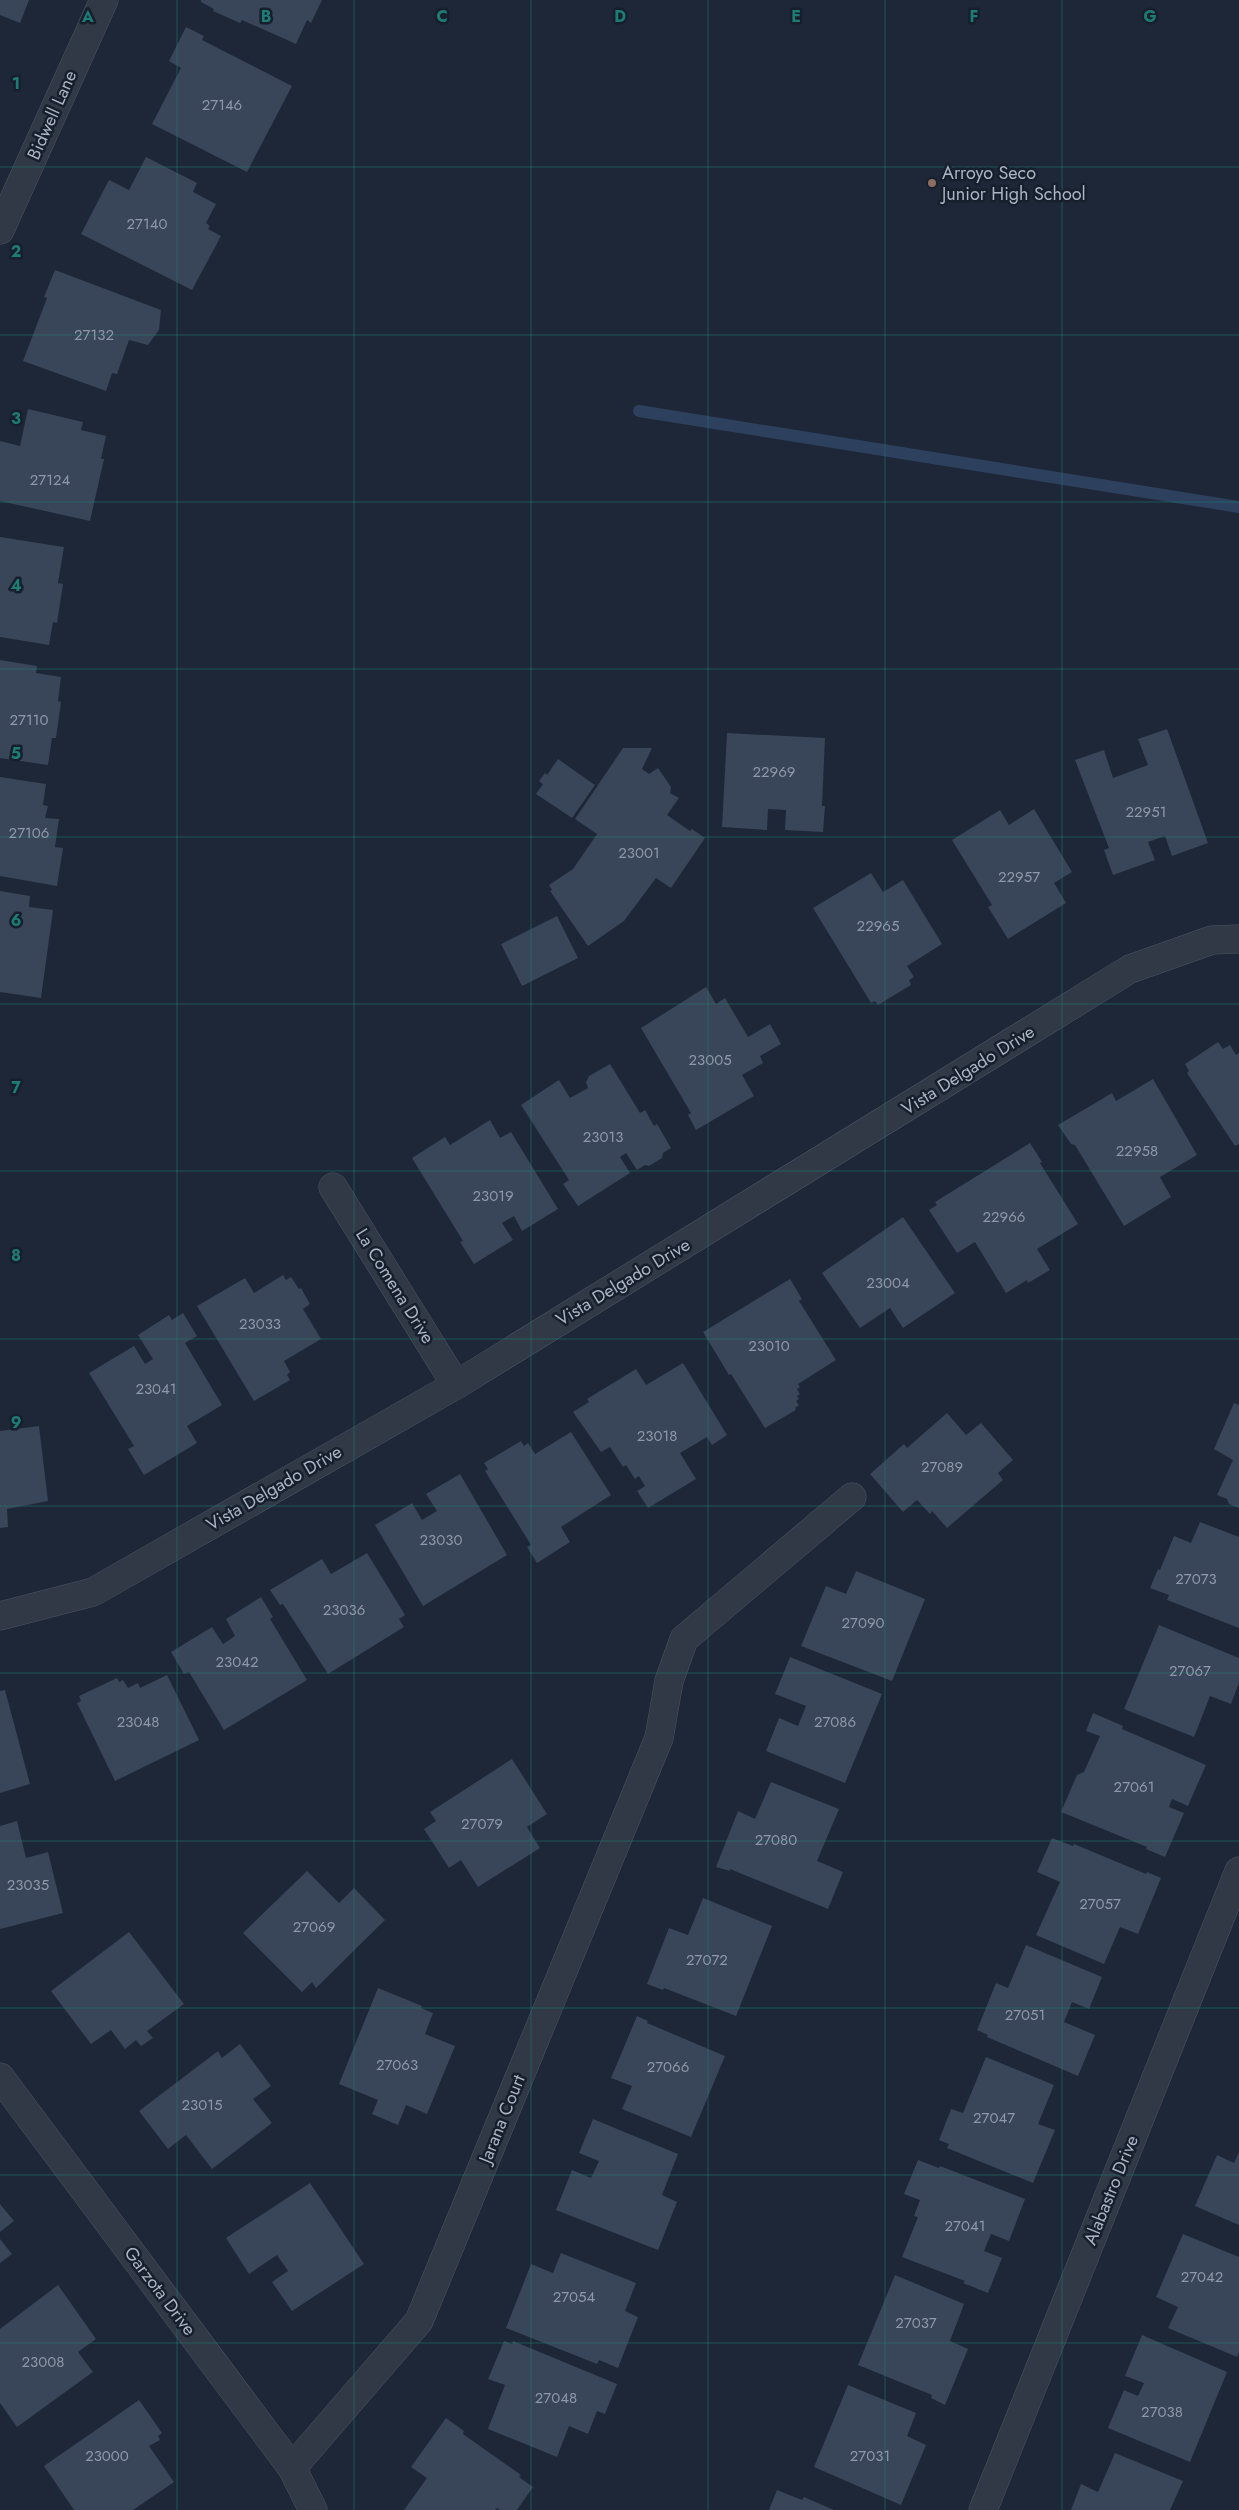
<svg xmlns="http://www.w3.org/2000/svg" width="1239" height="2510" font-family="Jost,sans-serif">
	<rect width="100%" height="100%" fill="#1d2737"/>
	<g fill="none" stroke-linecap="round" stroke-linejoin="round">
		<path stroke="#2d405e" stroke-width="12" d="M639,411L1239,507"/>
	</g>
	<path fill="#394558" d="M0,0H29L20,23L0,15Z
		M201,0H322L311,23L307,20L296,44L242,20L240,23L213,11L214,9L201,2Z
		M186,27L204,36L202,40L292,86L247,172L152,124L181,68L169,61Z
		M146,157L197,183L193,192L216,204L206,223L210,226L208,229L221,236L192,290L81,234L109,180L129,190Z
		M55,270L161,310L159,330L148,345L129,340L117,374L112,373L106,391L23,361L47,298L44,297Z
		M28,409L83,422L81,430L106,436L101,459H104L90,521L0,501V441L20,446Z
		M0,537L64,547L58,583L63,584L57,623L53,622L49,645L0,637Z
		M0,660L37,666L36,673L61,677L58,701L61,702L56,738H52L48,765L0,758Z
		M1167,729L1208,843L1172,856L1165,836L1148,842L1155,860L1113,875L1104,850L1109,848L1075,760L1104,750L1113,778L1148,765L1138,739Z
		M727,733L825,738L822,806H825L823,832L785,830L786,810L768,809L767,830L722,827Z
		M623,748H652L642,769L649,774L658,768L671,787L670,793L679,798L667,815L690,831L692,829L705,838L671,888L656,878L624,921L588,946L550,891L552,890L549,885L573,869L597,834L575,819Z
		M558,759L595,785L572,818L536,794L543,784L539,781L545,773L547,775Z
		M0,777L46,784L43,805L48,806L45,818L59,819L55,847L63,848L57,886L0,876Z
		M1034,809L1072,872L1054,883L1066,903L1008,939L988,907L992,905L952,840L1000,810L1009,825Z
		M871,873L883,892L903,880L942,944L907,966L914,977L909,980L911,985L878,1005L875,1001L871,1003L813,908Z
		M0,891L30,896L29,907L53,910L41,998L0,992Z
		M557,916L578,958L522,986L501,944Z
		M706,987L716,1004L725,998L748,1037L770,1024L781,1044L760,1056L763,1063L742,1075L754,1096L696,1130L688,1115L691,1113L641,1028Z
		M1218,1042L1223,1049L1230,1045L1236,1055L1239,1053V1144L1235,1146L1187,1073L1189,1071L1185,1064Z
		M610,1064L640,1113L645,1110L654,1126L657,1124L671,1148L663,1153L662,1158L649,1166L645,1165L637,1170L626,1153L620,1157L630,1173L578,1206L563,1184L569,1180L521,1105L559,1080L570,1098L588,1088L586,1082L589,1076Z
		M1153,1079L1197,1155L1160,1177L1171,1197L1124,1226L1075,1145L1071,1144L1058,1125L1112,1093L1116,1101Z
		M490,1120L500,1138L511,1132L558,1209L522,1231L514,1216L502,1223L513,1240L474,1264L460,1242L463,1241L412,1158L445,1137L450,1145Z
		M1030,1143L1042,1162L1040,1163L1078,1224L1037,1249L1050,1270L1028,1283L1027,1280L1006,1293L975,1242L957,1253L929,1210L937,1205L935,1202Z
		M903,1217L955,1293L903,1328L890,1308L860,1328L822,1273Z
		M283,1275L286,1280L291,1277L299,1289L301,1288L310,1304L303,1309L321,1339L284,1361L290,1372L287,1375L290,1380L254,1401L197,1306L245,1278L254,1293Z
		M790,1279L802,1299L799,1301L836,1360L798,1384L800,1387L797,1389L800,1394L797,1396L799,1399L796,1401L799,1405L795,1408L796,1410L765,1428L731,1374L729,1375L703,1332Z
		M183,1313L197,1336L185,1343L222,1405L187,1426L197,1443L144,1475L128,1449L134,1446L89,1373L134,1346L145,1364L153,1359L138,1335L169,1315L172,1320Z
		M683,1363L727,1435L712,1445L707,1437L680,1453L696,1479L648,1508L637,1491L645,1486L639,1476L635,1479L626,1465L623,1467L610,1447L601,1452L573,1412L589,1402L587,1399L636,1369L646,1385Z
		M1234,1403L1239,1405V1508L1229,1504L1227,1499L1217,1495L1233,1460L1214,1449Z
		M947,1413L966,1435L981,1423L1013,1460L998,1473L1003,1480L947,1528L932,1511L930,1514L917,1500L903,1512L870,1474L904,1444L907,1448Z
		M39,1426L48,1501L7,1509L8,1527L0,1528V1431Z
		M571,1432L611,1495L561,1527L570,1542L537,1563L527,1547L531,1545L485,1471L488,1469L484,1463L521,1441L524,1446L528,1443L535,1454Z
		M460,1474L507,1555L423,1606L375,1525L412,1503L422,1520L437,1511L426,1494Z
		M1200,1522L1239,1537V1628L1167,1600L1169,1595L1150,1588L1158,1569L1160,1570L1174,1536L1191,1543Z
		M367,1553L405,1615L399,1619L404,1627L328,1674L283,1604L280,1605L270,1590L322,1559L331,1574Z
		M856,1571L925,1599L892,1681L801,1646L826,1586L846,1594Z
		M261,1597L273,1617L270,1619L307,1680L224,1730L189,1672L184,1674L171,1652L212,1627L223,1644L235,1636L226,1619Z
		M1159,1625L1239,1658V1683L1231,1704L1210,1696L1194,1737L1124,1709Z
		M790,1657L882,1694L845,1783L766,1751L779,1718L798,1726L806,1706L775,1694Z
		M167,1675L199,1740L115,1781L77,1703L81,1701L79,1696L117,1678L119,1682L123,1680L128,1688L138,1683L140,1688Z
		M5,1690L30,1784L0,1793V1691Z
		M1093,1713L1123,1726L1122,1729L1206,1765L1188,1806L1172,1799L1169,1807L1184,1813L1165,1857L1146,1849L1147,1847L1061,1812L1077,1775L1084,1772L1100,1736L1086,1731Z
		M512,1759L547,1814L527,1827L540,1848L478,1887L461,1860L449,1868L424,1829L436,1821L430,1812Z
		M771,1782L839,1809L817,1861L843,1872L828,1909L730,1869V1871L716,1867L738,1811L755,1819Z
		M17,1821L26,1858L48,1852L63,1913L0,1929V1826Z
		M1052,1838L1073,1846L1074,1844L1146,1874L1147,1872L1161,1878L1138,1934L1120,1927L1104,1964L1036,1935L1060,1882L1037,1872Z
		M307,1871L339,1903L354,1888L385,1920L316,1988L312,1982L302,1992L243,1933Z
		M703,1898L772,1926L736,2016L664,1988L663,1990L647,1984L669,1928L688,1935Z
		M129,1932L184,2004L147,2031L153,2038L141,2046L136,2040L125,2049L111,2030L91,2044L51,1991Z
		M1026,1945L1102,1977L1089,2009L1072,2002L1064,2022L1095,2035L1078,2076L987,2037L988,2035L977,2030L996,1983L1008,1988Z
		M378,1988L422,2006L421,2008L433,2013L425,2034L455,2046L427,2114L406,2105L398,2125L372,2114L378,2100L339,2084Z
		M637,2016L648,2021L647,2023L725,2056L691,2137L622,2109L632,2086L611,2078Z
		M240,2044L271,2086L253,2099L272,2123L212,2169L186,2135L168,2149L139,2111L218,2051L222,2058Z
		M986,2057L1054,2085L1038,2124L1055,2130L1033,2183L947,2148L949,2144L939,2140L951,2109L963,2113Z
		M593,2119L678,2154L662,2195L677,2202L658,2250L556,2210L572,2170L591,2178L599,2161L579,2153Z
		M1239,2152V2225L1195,2206L1217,2155L1234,2163Z
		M918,2160L939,2168L940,2166L1025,2199L1009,2241L991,2234L984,2251L1002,2258L988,2293L963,2283L965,2281L902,2257L918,2217L914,2216L920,2200L904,2194Z
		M310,2183L364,2264L292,2311L272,2282L288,2271L277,2255L249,2274L226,2238Z
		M0,2204L14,2221L0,2232Z
		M1183,2234L1239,2257V2352L1237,2357L1168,2328L1178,2307L1156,2297Z
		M0,2239L12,2254L0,2263Z
		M561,2253L636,2283L625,2311L638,2317L618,2368L599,2360L597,2364L506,2328L531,2264L553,2273Z
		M895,2275L964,2304L950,2341L968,2349L945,2405L931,2398L932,2395L858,2365Z
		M58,2285L96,2339L78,2352L93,2372L17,2427L0,2403V2329Z
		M1142,2335L1227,2372L1190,2462L1108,2428L1124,2390L1138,2396L1144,2383L1125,2376Z
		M504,2341L512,2344L513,2341L617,2384L605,2414L597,2411L588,2434L569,2426L557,2457L488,2429L505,2385L488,2379Z
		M848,2385L916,2413L907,2436L926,2445L901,2505L814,2467Z
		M139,2400L162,2433L158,2436L160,2440L149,2446L174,2482L133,2510H74L44,2466Z
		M446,2418L464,2431L463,2434L521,2475L519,2477L533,2487L517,2510H500L497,2508L495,2510H404L427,2478L411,2467Z
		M1115,2453L1183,2481L1170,2510H1071L1081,2484L1098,2492Z
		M777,2490L802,2500L804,2497L834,2510H769Z"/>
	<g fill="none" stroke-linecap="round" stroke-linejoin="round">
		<g stroke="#4b5463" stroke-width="29">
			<path id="minor" d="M0,230L104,0
				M333,1187L456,1385
				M0,1616L93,1592L456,1385L1130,969L1212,940L1239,939
				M0,2077L292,2468L313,2510
				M292,2468L419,2321L659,1738L669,1681L684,1639L852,1497
				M983,2510L1239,1871"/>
		</g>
		<use href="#minor" stroke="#313947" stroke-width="28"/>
	</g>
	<path fill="none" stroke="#1e7c77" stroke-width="1" stroke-opacity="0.55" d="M177,0V2510M354,0V2510M531,0V2510M708,0V2510M885,0V2510M1062,0V2510M0,167H1239M0,335H1239M0,502H1239M0,669H1239M0,837H1239M0,1004H1239M0,1171H1239M0,1339H1239M0,1506H1239M0,1673H1239M0,1841H1239M0,2008H1239M0,2175H1239M0,2343H1239"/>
	<circle fill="#8d6e63" stroke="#171f2c" stroke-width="2" cx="932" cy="183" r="5"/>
	<g text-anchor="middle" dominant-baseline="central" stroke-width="5" stroke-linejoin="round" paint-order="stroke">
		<g font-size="15" fill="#8e98aa">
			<text x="222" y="105">27146</text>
			<text x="147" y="224">27140</text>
			<text x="94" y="335">27132</text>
			<text x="50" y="480">27124</text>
			<text x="29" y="720">27110</text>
			<text x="774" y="772">22969</text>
			<text x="1146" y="812">22951</text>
			<text x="29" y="833">27106</text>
			<text x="639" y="853">23001</text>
			<text x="1019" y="877">22957</text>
			<text x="878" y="926">22965</text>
			<text x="710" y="1060">23005</text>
			<text x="603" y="1137">23013</text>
			<text x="1137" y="1151">22958</text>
			<text x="493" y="1196">23019</text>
			<text x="1004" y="1217">22966</text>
			<text x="888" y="1283">23004</text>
			<text x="260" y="1324">23033</text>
			<text x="769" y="1346">23010</text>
			<text x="156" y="1389">23041</text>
			<text x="657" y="1436">23018</text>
			<text x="942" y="1467">27089</text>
			<text x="441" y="1540">23030</text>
			<text x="1196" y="1579">27073</text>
			<text x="344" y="1610">23036</text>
			<text x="863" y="1623">27090</text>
			<text x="237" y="1662">23042</text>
			<text x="1190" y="1671">27067</text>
			<text x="138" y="1722">23048</text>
			<text x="835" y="1722">27086</text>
			<text x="1134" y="1787">27061</text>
			<text x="482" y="1824">27079</text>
			<text x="776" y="1840">27080</text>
			<text x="28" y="1885">23035</text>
			<text x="1100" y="1904">27057</text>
			<text x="314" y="1927">27069</text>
			<text x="707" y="1960">27072</text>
			<text x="1025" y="2015">27051</text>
			<text x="397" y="2065">27063</text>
			<text x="668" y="2067">27066</text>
			<text x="202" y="2105">23015</text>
			<text x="994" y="2118">27047</text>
			<text x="965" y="2226">27041</text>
			<text x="1202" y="2277">27042</text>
			<text x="574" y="2297">27054</text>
			<text x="916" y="2323">27037</text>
			<text x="43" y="2362">23008</text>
			<text x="556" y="2398">27048</text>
			<text x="1162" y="2412">27038</text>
			<text x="107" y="2456">23000</text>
			<text x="870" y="2456">27031</text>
		</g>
		<g font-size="18" fill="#aab4c5" stroke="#171f2c">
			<text transform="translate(52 115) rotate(-66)">Bidwell Lane</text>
			<text transform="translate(968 1070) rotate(-32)">Vista Delgado Drive</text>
			<text transform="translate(623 1282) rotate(-31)">Vista Delgado Drive</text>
			<text transform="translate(395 1286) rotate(58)">La Comena Drive</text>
			<text transform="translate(274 1488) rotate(-30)">Vista Delgado Drive</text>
			<text transform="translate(502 2119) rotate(-68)">Jarana Court</text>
			<text transform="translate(1111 2190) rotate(-68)">Alabastro Drive</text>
			<text transform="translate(160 2291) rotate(53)">Garzota Drive</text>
		</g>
		<g font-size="18" fill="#aab4c5" stroke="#171f2c" text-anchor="start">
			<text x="942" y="173">Arroyo Seco<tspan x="942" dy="21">Junior High School</tspan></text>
		</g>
	</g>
	<g font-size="16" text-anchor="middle" font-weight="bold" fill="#1e7c77" stroke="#171f2c" stroke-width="5" stroke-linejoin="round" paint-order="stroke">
		<text x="88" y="22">A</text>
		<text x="266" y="22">B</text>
		<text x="442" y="22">C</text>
		<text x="620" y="22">D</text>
		<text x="796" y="22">E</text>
		<text x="974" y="22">F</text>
		<text x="1150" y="22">G</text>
		<text x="16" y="89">1</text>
		<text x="16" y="257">2</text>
		<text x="16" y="424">3</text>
		<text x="16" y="591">4</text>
		<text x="16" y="759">5</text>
		<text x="16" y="926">6</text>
		<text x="16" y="1093">7</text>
		<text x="16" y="1261">8</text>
		<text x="16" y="1428">9</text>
	</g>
</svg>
